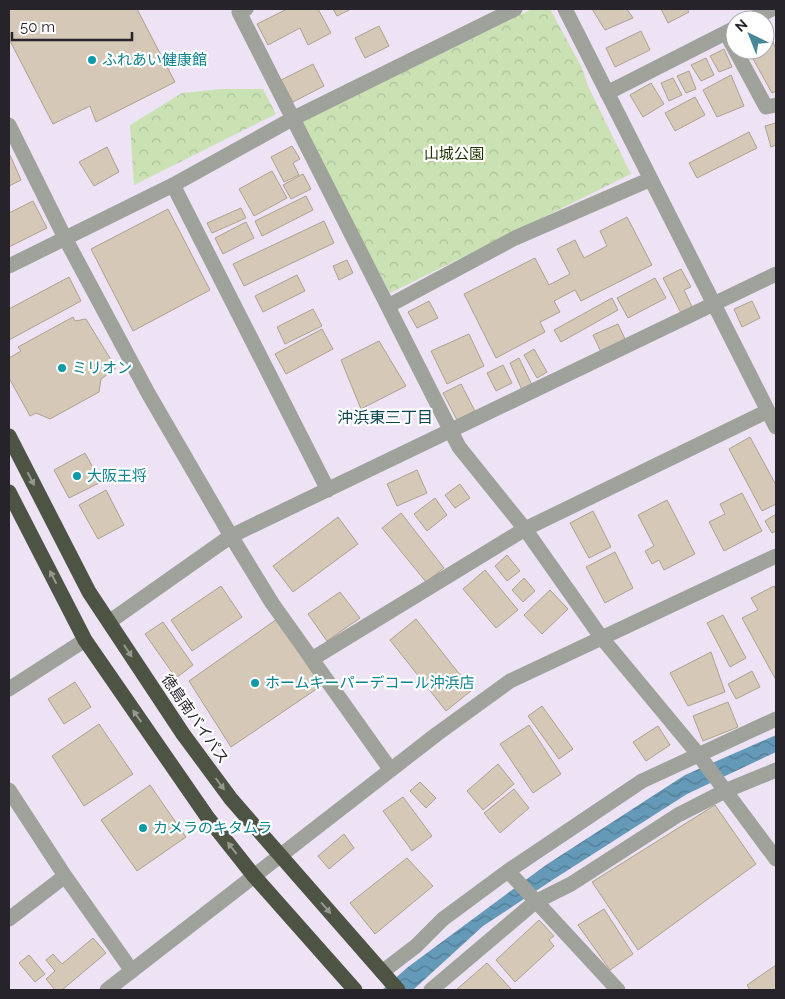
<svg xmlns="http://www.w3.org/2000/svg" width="785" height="999" font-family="Raleway,'Noto Sans JP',sans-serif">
	<defs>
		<pattern id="forest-crowns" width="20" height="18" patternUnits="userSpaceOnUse" patternTransform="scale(1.25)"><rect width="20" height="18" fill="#c9e1b3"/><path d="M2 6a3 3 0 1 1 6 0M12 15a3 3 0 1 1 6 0" fill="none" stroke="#adc19a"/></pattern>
		<pattern id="water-waves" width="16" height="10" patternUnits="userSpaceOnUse" patternTransform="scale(1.25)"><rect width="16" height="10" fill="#6499b7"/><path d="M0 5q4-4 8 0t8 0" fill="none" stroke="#527c95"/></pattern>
	</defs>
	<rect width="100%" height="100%" fill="#eee3f5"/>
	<path fill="url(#forest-crowns)" d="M532,9H550L582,68L588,86L631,174L390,293L300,123Z
		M221,89H263L276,114L134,185L130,125L182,93Z"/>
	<path fill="url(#water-waves)" d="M776,735V752L687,794L554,879L483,926L413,990H382L408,967L546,865L685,775Z"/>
	<path fill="#d5c8b7" stroke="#ada190" d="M9,9H137L175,82L96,122L90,106L53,124L9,39Z
		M287,9H318L331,33L308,45L300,28L268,45L257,24Z
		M333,9H351L337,16Z
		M592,9H627L633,18L605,30Z
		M661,9H687L689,12L668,23Z
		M379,26L389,46L365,58L355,38Z
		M765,28L776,48V91L772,93L748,50H765Z
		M641,31L650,50L615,67L606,48Z
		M724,49L732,67L719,72L710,56Z
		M706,58L714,75L701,81L691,65Z
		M313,64L324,86L293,102L281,80Z
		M689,71L696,89L686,93L677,76Z
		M731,75L744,106L717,117L703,90Z
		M673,78L682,95L669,101L661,83Z
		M651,83L664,104L643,117L630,95Z
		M695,97L705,115L675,131L665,113Z
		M776,123V145L771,147L765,126Z
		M749,132L757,148L697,178L689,163Z
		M292,146L300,159L293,163L299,175L284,182L271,157Z
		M107,147L119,172L94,186L79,162Z
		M9,153L21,180L9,186Z
		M272,171L287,198L254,216L239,189Z
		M303,174L311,189L291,199L283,185Z
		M306,196L313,210L262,236L255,221Z
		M33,201L47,228L9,247V213Z
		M241,208L246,218L212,233L207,223Z
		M168,209L210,290L133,331L91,249Z
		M627,217L652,265L581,301L575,290L554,301L560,312L540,322L545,332L496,358L464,294L535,258L549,285L570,274L557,249L575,240L584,258L607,246L600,231Z
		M324,221L334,243L244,286L233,264Z
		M246,222L254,238L223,254L215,238Z
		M347,260L353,273L339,280L333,266Z
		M681,269L691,287L684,290L693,309L682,315L663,278Z
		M297,275L305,291L263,312L255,296Z
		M69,277L81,301L9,340V309Z
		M655,278L666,298L628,318L617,298Z
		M612,298L618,310L561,342L554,330Z
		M429,301L438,318L417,328L408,312Z
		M752,301L760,318L742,327L734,309Z
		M313,309L322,326L285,344L277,327Z
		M73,317L75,321L86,319L116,368L101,379L99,392L50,419L36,413L30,416L9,378V358L21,351L18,347Z
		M618,324L626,341L601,352L593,335Z
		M322,329L333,349L286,374L275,354Z
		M469,334L484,366L447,384L431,351Z
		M379,341L406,386L361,409L341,360Z
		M534,349L547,372L537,378L524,355Z
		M519,358L532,385L522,390L510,363Z
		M503,365L512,383L496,391L487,373Z
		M461,384L475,411L457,420L443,393Z
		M750,437L776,485V504L762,511L729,449Z
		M85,453L101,482L69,498L54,470Z
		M417,470L427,493L397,506L387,484Z
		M460,484L470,498L455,508L445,495Z
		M106,490L124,525L98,539L79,505Z
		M742,493L762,531L724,551L709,522L725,514L720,504Z
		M435,498L447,515L427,531L414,514Z
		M667,500L695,554L664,570L659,560L652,564L645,551L654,546L638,515Z
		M593,511L611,547L589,558L570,523Z
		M401,513L444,568L426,582L382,528Z
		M776,514V531L772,533L765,521Z
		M338,517L358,544L293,592L273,566Z
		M615,552L633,588L605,603L586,567Z
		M507,555L520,571L507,581L495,566Z
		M485,570L518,610L496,628L463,589Z
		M524,578L535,591L523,602L512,590Z
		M221,586L242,617L192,651L171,620Z
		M774,586L776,590V680L742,618L758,610L751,598Z
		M550,590L568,609L542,634L524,615Z
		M340,592L360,618L327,641L308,614Z
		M723,615L746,658L730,667L707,623Z
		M277,619L321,686L231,747L189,681Z
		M416,619L472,690L446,711L390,640Z
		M163,622L193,665L176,678L145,634Z
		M711,652L725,692L688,706L670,673Z
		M752,671L760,687L736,699L728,684Z
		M75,682L91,707L64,724L48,699Z
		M728,702L738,727L703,741L693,716Z
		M542,706L573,749L559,759L528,716Z
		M99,724L133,774L84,806L52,756Z
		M529,725L561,774L533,793L500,744Z
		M658,726L670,745L646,761L633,742Z
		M498,764L514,784L483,810L467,791Z
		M420,782L436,798L426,808L410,791Z
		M150,785L186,837L137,871L101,820Z
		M514,789L529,808L500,833L484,813Z
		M403,797L432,836L412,851L383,811Z
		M715,805L756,864L638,950L592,882Z
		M344,834L354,848L329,869L318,856Z
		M407,858L433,886L375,934L350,903Z
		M604,909L633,954L610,970L578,925Z
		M539,920L554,936L549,940L554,946L515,982L496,960Z
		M93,938L106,953L62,990H55L46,979L55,971L46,960L53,954L62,964Z
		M29,955L45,974L35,982L19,963Z
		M487,963L512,990H456Z
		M776,965V990H750L747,985Z"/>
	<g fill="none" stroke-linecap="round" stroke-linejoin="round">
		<path stroke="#9ea29a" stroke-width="15" d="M246,9L239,12L459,447L525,529L601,637L698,754L776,859
			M565,9L776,427
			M750,20L772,9
			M726,33L766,107L776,105
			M607,93L735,28
			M9,125L65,238L148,393L231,536L272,603L390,769
			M173,185L328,490
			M9,266L173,185L292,119L515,9
			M388,306L515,238L651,179
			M109,622L231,536L776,274
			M312,659L525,529L768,411
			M9,689L85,640
			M9,790L65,876L132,971
			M508,871L618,990
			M9,919L65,876
			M382,972L416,946L443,919L508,871L642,781L776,719
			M107,990L437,734L510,681L776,556
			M431,990L535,902L571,884L678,815L725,791L776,770"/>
		<path stroke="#4d5444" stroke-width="15" d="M9,436L89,592L183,734L231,799L398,990
			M9,492L85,640L161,750L208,818L254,876L355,990"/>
	</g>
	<defs><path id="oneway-solid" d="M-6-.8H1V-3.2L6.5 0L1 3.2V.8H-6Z" transform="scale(1.25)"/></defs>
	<g fill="#94988f">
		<use href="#oneway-solid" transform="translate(31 479) rotate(63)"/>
		<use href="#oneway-solid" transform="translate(53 577) rotate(-117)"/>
		<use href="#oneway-solid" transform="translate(128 651) rotate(57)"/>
		<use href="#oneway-solid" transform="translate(137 716) rotate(-125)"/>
		<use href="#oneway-solid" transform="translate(220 784) rotate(53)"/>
		<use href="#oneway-solid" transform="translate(232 848) rotate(-128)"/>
		<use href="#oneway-solid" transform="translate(326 908) rotate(49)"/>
	</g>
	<g fill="#0f9aa8" stroke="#fff" stroke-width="2">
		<circle cx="92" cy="60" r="5"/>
		<circle cx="62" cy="368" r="5"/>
		<circle cx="77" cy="476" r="5"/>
		<circle cx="255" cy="683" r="5"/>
		<circle cx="143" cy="828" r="5"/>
	</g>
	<g text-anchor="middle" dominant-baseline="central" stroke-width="4.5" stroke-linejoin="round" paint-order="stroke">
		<g font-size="15" fill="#0d838f" stroke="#fff" text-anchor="start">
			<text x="102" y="60">ふれあい健康館</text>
			<text x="72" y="368">ミリオン</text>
			<text x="87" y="476">大阪王将</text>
			<text x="265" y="683">ホームキーパーデコール沖浜店</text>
			<text x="153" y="828">カメラのキタムラ</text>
		</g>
		<g font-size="15" fill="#1d3300" stroke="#fff">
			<text x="454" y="154">山城公園</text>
		</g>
		<g font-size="15" fill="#27232a" stroke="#fff">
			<text transform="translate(195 719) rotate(55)">徳島南バイパス</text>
		</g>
		<g font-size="16" fill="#0d4553" stroke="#fff">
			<text x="385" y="417">沖浜東三丁目</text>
		</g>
	</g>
	<rect width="785" height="999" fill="none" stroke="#27232a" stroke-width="20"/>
	<g transform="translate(750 35) rotate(317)"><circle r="24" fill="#ffffff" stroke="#a9a7aa"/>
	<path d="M0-4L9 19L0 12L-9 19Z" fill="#47879a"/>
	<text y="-8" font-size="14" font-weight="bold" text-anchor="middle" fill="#27232a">N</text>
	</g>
	<path d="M12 32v8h120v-8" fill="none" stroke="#27232a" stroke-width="2.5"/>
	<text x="20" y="32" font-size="15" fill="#27232a" stroke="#ffffff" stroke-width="4" paint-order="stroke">50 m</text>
</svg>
